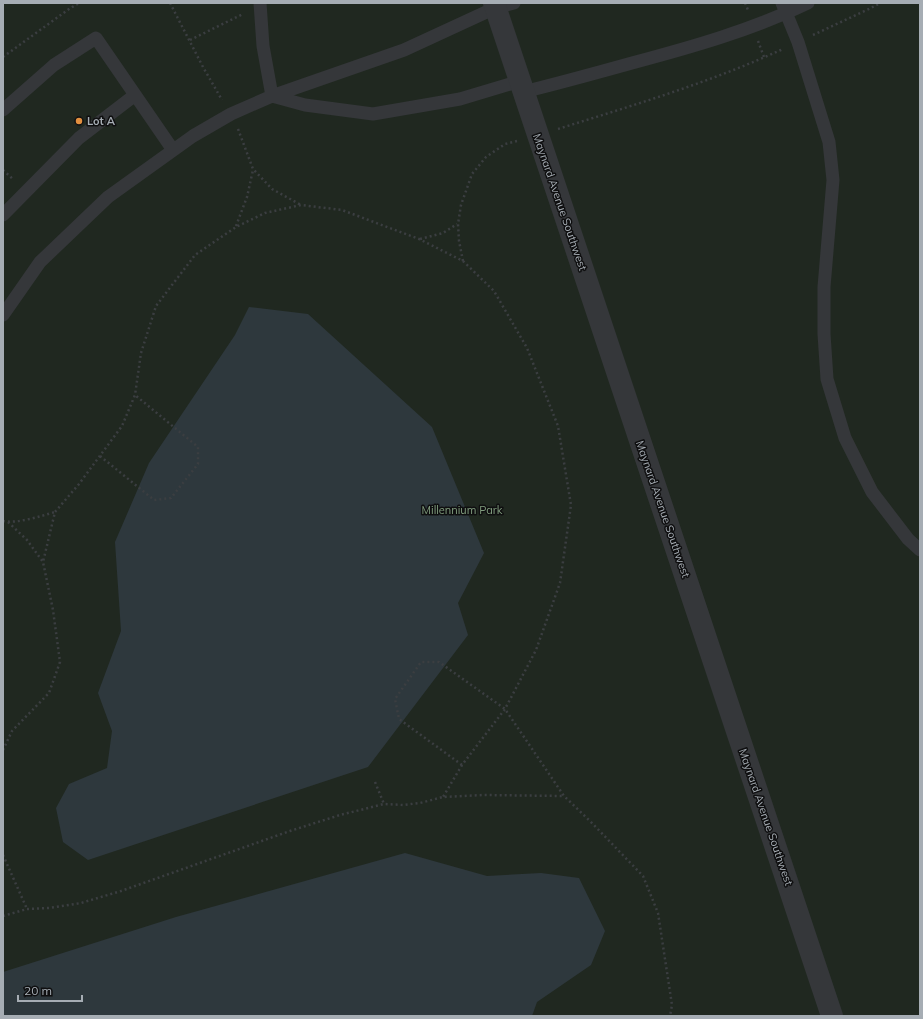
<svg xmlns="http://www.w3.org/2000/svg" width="923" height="1019" font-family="Mulish,sans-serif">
	<rect width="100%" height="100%" fill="#141415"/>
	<path fill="#202820" d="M3,3H920V1016H3Z"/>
	<path fill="#2e383d" d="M249,307L308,314L432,427L484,553L458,603L468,635L368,767L88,860L63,842L56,808L69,784L107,768L112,731L98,693L121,631L115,542L149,463L235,335Z
		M405,853L487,876L541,873L579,878L605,931L591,965L537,1002L532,1016H3V972L176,917Z"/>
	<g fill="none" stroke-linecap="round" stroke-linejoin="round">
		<path stroke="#3b3e41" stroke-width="2.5" stroke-dasharray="2 3" stroke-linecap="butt" d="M170,3L203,67L222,100
			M745,3L748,10
			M813,35L871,8L880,3
			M190,40L243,14
			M758,41L764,57
			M3,57L69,9L79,3
			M238,129L253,169L272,189L301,205
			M558,129C634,105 711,82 783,49
			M3,170L14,180
			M236,226L247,197L253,170
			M420,239L443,233L457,224
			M463,261L459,241L458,224L461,205L472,174L486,157L505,144L517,141
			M100,456L154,500L171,498L198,464V447L135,395
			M3,521C17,524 41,516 55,512
			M8,522L27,540L43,562
			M3,750L12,731L49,693L60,662L53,610L43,562L55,512L79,484L122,426L135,395L141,353L156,306L195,255L236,227L265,213L301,205L342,210L419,239L463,261L494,291L527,348L558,426L571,505L560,583L536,650L505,709L462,765L443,797
			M462,765L399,719L395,699L421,662H439L505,709L564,796L590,821L643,876L658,913L672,1005L670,1016
			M375,782L384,804
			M3,855L27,909
			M3,916L27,909L49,908L81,903L121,891L290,831L340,815L384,804L403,805L420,803L443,797L484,795L564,796"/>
		<path stroke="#35373a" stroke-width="13" d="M260,3L263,46L272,96
			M782,3L798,42L829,142L833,180L824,287V334L827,379L845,438L872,492L908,539L920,550
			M523,92C560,83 596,73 632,63C692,47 752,30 808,3
			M272,96L305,105L373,114L460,99L520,81
			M3,110L54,65L96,38L173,150
			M3,215L79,138L135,95
			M3,315L40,262L108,197L193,136L231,114L272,96L404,50L495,8L514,3"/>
		<path stroke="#35373a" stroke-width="22" d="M494,3L832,1016"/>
	</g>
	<circle fill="#e28f3f" stroke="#0f0f10" stroke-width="1.5" cx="79" cy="121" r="4"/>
	<g text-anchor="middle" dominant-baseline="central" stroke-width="3" stroke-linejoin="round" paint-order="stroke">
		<g font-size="11" font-weight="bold" fill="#a6adb4" stroke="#0f0f10" text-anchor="start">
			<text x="87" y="121">Lot A</text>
		</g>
		<g font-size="11" fill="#a6adb4" stroke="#0f0f10">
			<text transform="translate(560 202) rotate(71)">Maynard Avenue Southwest</text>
			<text transform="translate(663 509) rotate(71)">Maynard Avenue Southwest</text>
			<text transform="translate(766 817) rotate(71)">Maynard Avenue Southwest</text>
		</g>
		<g font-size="11" fill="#829e7f" stroke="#0f0f10">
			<text x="462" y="510">Millennium Park</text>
		</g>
	</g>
	<rect width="923" height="1019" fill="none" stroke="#a6adb4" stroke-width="8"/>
	<path d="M18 995v6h64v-6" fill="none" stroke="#a6adb4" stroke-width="2"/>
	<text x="24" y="995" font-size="12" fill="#a6adb4" stroke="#0f0f10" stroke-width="3" paint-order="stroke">20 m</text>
</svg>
